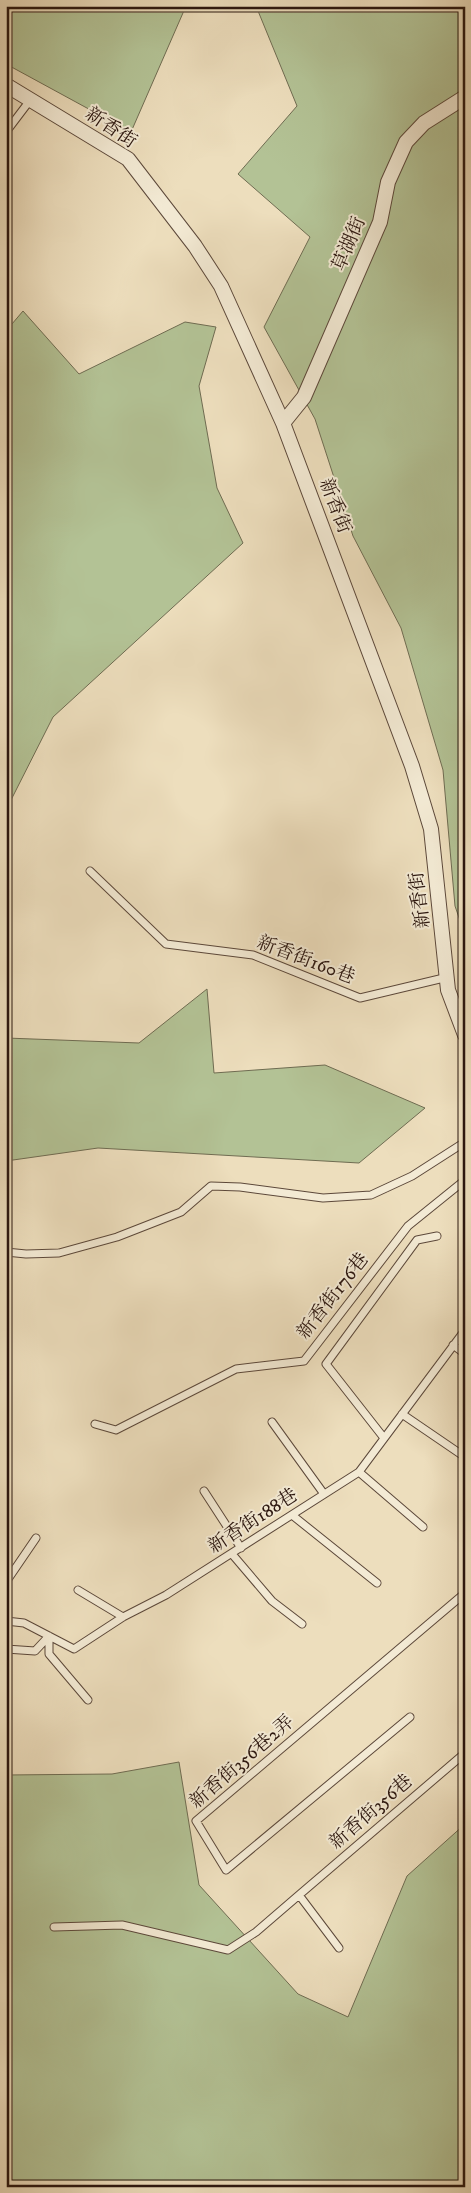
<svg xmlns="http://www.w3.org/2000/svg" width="471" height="2193" font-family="'IM FELL DW Pica','Noto Serif TC',serif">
	<rect width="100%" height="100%" fill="#eddebd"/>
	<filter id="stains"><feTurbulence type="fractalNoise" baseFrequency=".004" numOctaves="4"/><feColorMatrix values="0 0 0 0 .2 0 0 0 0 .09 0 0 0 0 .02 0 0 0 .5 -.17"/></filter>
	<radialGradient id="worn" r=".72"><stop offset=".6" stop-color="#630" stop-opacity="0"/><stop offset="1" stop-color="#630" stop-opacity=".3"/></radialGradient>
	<path fill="#b3c295" stroke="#6f6c52" d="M6,6H186L131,132L6,64Z
		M256,6H465V935L455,906L443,770L401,628L353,536L315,419L264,327L310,237L238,174L297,106Z
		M23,311L79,374L185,322L216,327L199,386L217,488L243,543L53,717L10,802L6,817V331Z
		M207,989L214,1073L325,1065L425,1108L359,1163L98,1148L6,1161V1038L139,1043Z
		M179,1762L199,1885L298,1994L348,2017L407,1876L465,1824V2187H6V1775L112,1774Z"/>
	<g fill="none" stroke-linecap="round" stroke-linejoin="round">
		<g stroke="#5c483a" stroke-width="9">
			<path id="service" d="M6,132L31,99
				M90,871L166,944L253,955L360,998L448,977
				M6,1252L26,1254L59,1253L117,1237L181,1212L211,1186L240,1187L323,1198L371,1195L412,1176L465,1142
				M453,1345L465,1354
				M402,1414L465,1457
				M272,1422L324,1494
				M95,1424L116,1430L236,1369L304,1361L408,1226L465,1180
				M384,1438L326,1364L417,1240L437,1236
				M359,1472L423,1527
				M204,1491L241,1548
				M292,1515L377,1583
				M232,1554L272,1601L302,1624
				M6,1582L36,1538
				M78,1590L123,1617
				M6,1621L24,1623L74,1649L123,1617L166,1595L359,1472L465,1330
				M49,1636V1654L88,1700
				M6,1649L35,1651L49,1636
				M410,1717L226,1870L196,1821L465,1593
				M54,1927L122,1925L228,1950L256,1932L299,1895
				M339,1948L299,1895L465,1753"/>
		</g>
		<g stroke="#5c483a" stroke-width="16">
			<path id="minor" d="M6,85L128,159L195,246L221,286L283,423L412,766L431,829L448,990L465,1035
				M283,423L304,397L380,222L388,182L406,142L424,123L465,97"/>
		</g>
		<use href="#service" stroke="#f3ead4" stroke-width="7"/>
		<use href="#minor" stroke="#f3ead4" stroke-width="14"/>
	</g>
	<g text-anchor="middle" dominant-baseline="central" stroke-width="4" stroke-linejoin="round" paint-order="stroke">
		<g font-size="19" fill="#2b160f" stroke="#f3ead4">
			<text transform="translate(111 128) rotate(34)">新香街</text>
			<text transform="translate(349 244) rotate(-67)">草湖街</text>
			<text transform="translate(335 506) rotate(69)">新香街</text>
			<text transform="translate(420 900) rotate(-97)">新香街</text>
			<text transform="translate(306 960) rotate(21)">新香街160巷</text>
			<text transform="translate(333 1296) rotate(-52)">新香街176巷</text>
			<text transform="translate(253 1521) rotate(-33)">新香街188巷</text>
			<text transform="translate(242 1762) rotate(-41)">新香街356巷2弄</text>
			<text transform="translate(371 1812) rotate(-41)">新香街356巷</text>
		</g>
	</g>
	<rect width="471" height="2193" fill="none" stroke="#eddebd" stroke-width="25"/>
	<rect x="8" y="8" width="456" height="2178" fill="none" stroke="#2b160f" stroke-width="2.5"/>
	<rect x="12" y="12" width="446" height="2168" fill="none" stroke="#2b160f"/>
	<rect width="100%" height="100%" filter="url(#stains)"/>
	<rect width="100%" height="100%" fill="url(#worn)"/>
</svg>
